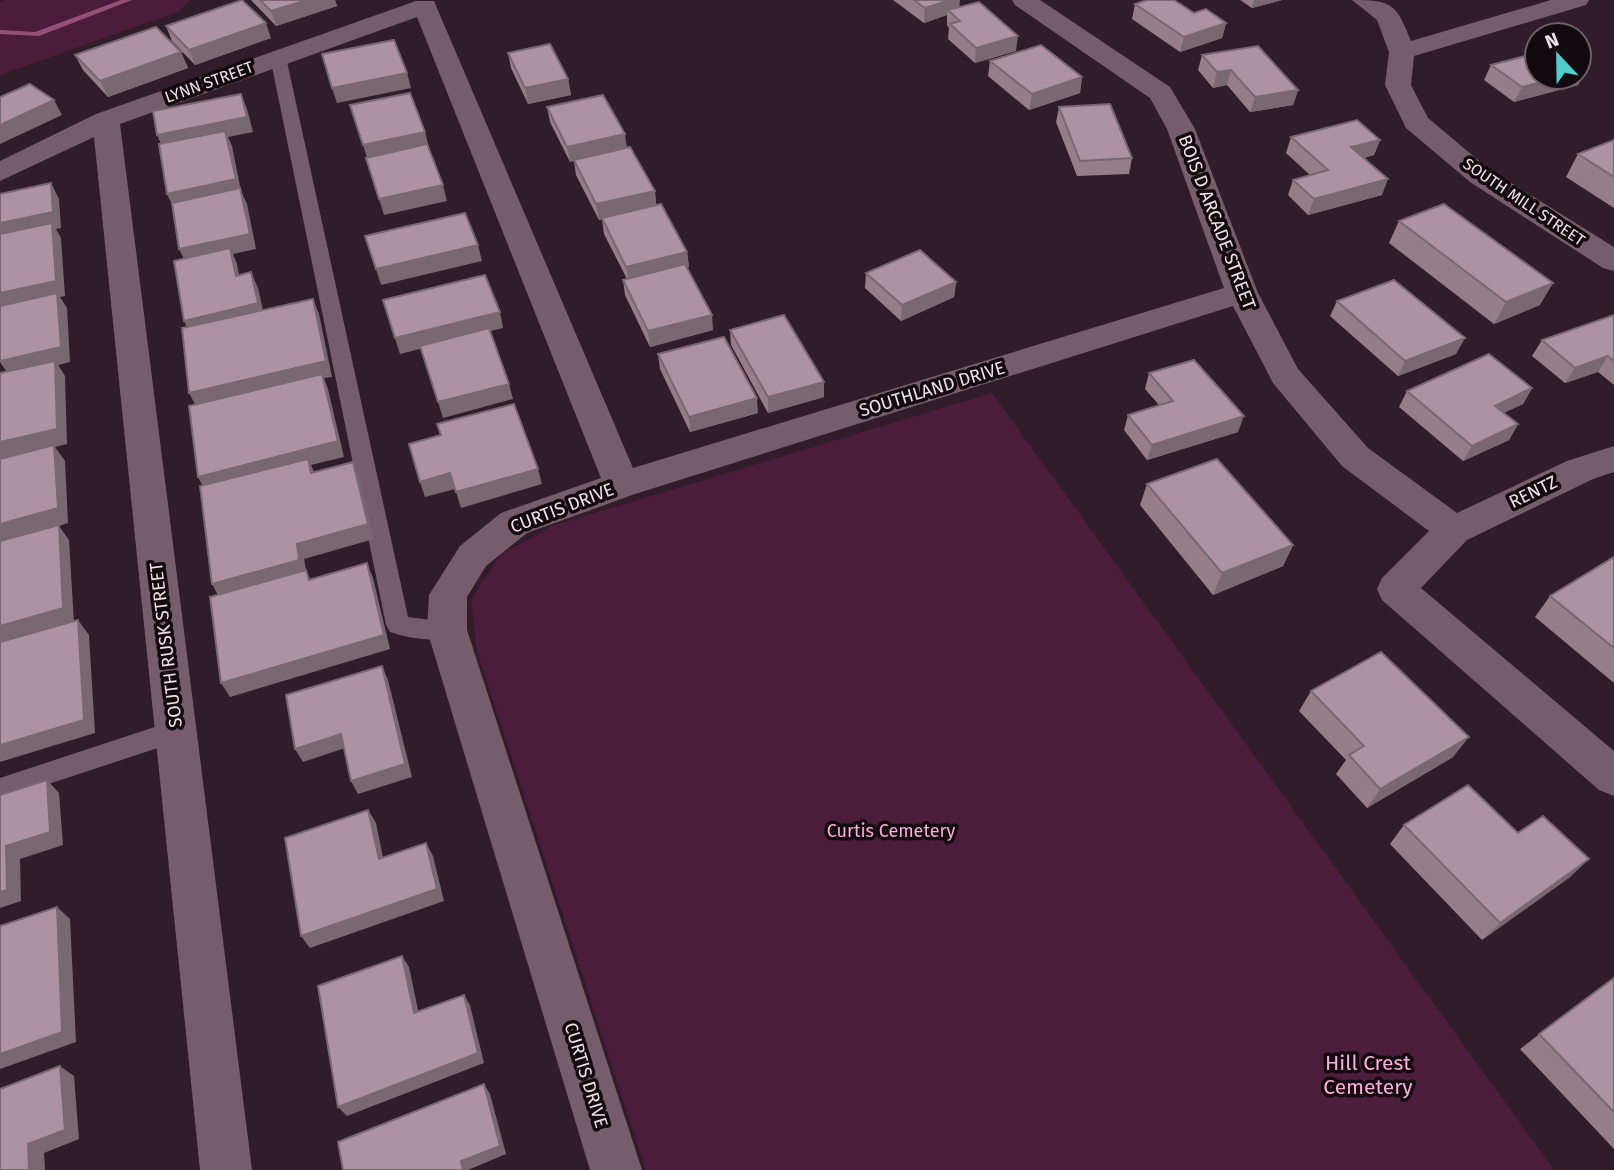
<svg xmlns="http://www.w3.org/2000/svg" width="1614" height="1170" font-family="'Fira Sans',sans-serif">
	<rect width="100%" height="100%" fill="#311d29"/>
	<path fill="#4c1d3a" d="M6,0H191L177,12L0,75V2Z
		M992,393L1554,1170H646L477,651L471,599L500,555L552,526Z"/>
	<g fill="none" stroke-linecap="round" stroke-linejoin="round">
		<path fill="#945078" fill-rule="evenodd" d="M121,0H132L39,36L0,34V30L35,32Z"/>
		<path fill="#765d6b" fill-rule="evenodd" d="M278,52L286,57L408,617L455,623L459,630L455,637C438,643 407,638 390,632L386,625L270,57Z
			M176,720L185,723L188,731L185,739L0,800V778Z"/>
		<path fill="#765d6b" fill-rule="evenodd" d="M1012,0H1040L1170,87L1195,129L1258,293L1298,369L1368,448L1457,513L1567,461L1614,446V472L1593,479L1467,540L1421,588L1614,751V796L1599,790L1382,600L1377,589L1382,578L1429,531L1342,466L1273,383L1233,306L635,494L527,533L486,566L467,597V630L642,1170H590L427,630L429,595L460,546L501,513L601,478L417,17L120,124L252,1170H200L94,137L0,181V161L96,114L416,1H434L633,468L1224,288L1167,129L1150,98L1015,5Z
			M1352,0C1393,0 1396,4 1411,41L1551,0H1589L1586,5L1414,56L1411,85L1428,118L1490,170L1614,247V271L1603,268L1470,182L1406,128L1385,85L1389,52L1377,20Z"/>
	</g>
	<path fill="#957e8a" d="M251,0H335L337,6L276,26Z
		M893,0H950L1016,51L975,63L948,39L949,28L947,25V15L924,23Z
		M1240,0H1282L1252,8Z
		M1135,4L1194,13L1226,23L1222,38L1180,52L1132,19Z
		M166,26L271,38L195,65L172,41Z
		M181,52L188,68L108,97L83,70L75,55Z
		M508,53L568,79L571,95L528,104L511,68Z
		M1202,55L1298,90L1293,105L1250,112L1227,85L1213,88L1198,70Z
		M990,61L1082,77L1080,93L1029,110L988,76Z
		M1491,65L1586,70L1578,85L1514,102L1484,80Z
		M547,107L626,148L655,191L656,205L687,252L689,267L686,268L713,330L650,347L625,295L623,280L627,279L604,234L602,219L599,220L576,175L574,161L570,162L550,122Z
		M1059,107L1132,158L1129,174L1077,176L1056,122Z
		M1291,137L1380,140L1374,155L1364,158L1382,195L1308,215L1288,195L1293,180L1310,175L1286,153Z
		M1614,140V208L1566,177L1578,154Z
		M1399,221L1540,305L1494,324L1389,243Z
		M866,273L956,282L954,297L901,321L865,288Z
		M1337,301L1456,354L1398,376L1330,316Z
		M1614,315V385L1598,372L1565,383L1532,356L1542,340Z
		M730,330L824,397L768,413L731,345Z
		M658,354L758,413L690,432L660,369Z
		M1149,373L1238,432L1147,460L1124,430L1128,415L1159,405L1145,389Z
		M1532,388L1523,404L1503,413L1518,424L1509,440L1463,461L1399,407L1407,391Z
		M1147,484L1293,545L1283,566L1213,595L1140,505Z
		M1614,557V683L1535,617L1550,596Z
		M1311,691L1453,757L1367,808L1336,774L1346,760L1299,711Z
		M1404,825L1518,833L1570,877L1482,940L1390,844Z
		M1614,977V1149L1520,1049Z"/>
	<path fill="#796771" d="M307,0H335L337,6L276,26L271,11Z
		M950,0H960L959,11L948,10L947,15L924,23L925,8Z
		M1254,0H1282L1252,8Z
		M266,23L271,38L195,65L189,50Z
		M1226,23L1222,38L1180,52L1184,37Z
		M1018,36L1016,51L975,63L976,48Z
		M181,52L188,68L108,97L100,81Z
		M1231,70L1227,85L1213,88L1217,72Z
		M1586,70L1578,85L1514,102L1522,87L1560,77H1579V72Z
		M407,73L411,88L337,103L332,88Z
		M1082,77L1080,93L1029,110L1032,94Z
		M568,79L571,95L528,104L525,88Z
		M1298,90L1293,105L1250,112L1255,97Z
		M241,94L247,109L253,132L228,137L232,146L241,191L247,204L256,249L233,254L237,264L242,291L187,265L179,249L174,209L167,194L164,151L157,135Z
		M54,100L62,115L0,144V125Z
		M425,132L429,147L368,161L363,145Z
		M625,134L627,149L570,162L567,147Z
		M1380,140L1374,155L1345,163L1351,147Z
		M1388,179L1382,195L1308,215L1314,199Z
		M51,183L59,199L61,228L56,229L61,238L65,296L60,297L67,308L70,362L58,365L65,376L67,444L55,447L65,461L68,523L59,526L69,540L74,623L0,644V442L10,377L0,362V223Z
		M443,185L447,201L384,215L379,199Z
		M655,191L656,206L599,220L596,204Z
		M478,245L482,261L381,285L376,269Z
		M687,252L689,267L629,282L626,267Z
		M251,272L258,288L265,319L191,336L184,321Z
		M956,282L954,297L901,321L902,305Z
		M1553,283L1540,305L1494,324L1506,302Z
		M313,299L319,314L332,377L324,378L328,389L344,457L311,465L315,474L206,492L198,477L197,408L189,393Z
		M500,312L503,328L400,354L395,338Z
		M712,315L713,330L650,347L648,331Z
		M1465,338L1456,354L1398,376L1405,361Z
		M1608,356L1598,372L1565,383L1575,368Z
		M824,382V397L768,413V397Z
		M509,384L513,399L443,418L438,402Z
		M1532,388L1523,404L1486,421L1495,406Z
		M757,398L758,413L690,432L689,417Z
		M1244,416L1238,432L1147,460L1152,445Z
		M1518,424L1509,440L1463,461L1472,446Z
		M353,462L359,477L374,539L304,559L307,575L220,599L212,584L297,544Z
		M538,469L542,484L461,508L456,492Z
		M450,473L455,489L425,497L420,482Z
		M1293,545L1283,566L1213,595L1222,573Z
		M367,563L373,578L390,649L230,697L221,683Z
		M78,620L89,635L95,733L0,762V745Z
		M382,666L388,680L412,777L358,794L351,781Z
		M341,734L348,747L303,762L295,749Z
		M1469,737L1453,757L1367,808L1380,789Z
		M47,780L59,793L63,845L20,859L21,901L0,908V892L6,846Z
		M368,810L376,823L386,872L379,859Z
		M426,843L433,856L444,901L310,948L301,936Z
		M1589,859L1570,877L1482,940L1500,923Z
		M57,907L70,919L76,1042L0,1069V1054Z
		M402,956L409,967L421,1024L414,1013Z
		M464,995L470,1005L484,1063L347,1116L338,1107Z
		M60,1066L74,1076L79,1139L44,1153L45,1170H29L28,1144Z
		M484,1084L490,1094L506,1154L468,1170H463L461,1161Z"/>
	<path fill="#ad93a1" stroke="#796771" stroke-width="2" d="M242,0L266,23L189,50L166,26Z
		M260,0H307L271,11Z
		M914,0H950L925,8Z
		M1147,0H1174L1194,13L1206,9L1226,23L1184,37L1135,4Z
		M979,2L1018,36L976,48L950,24L960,21L948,10Z
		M156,27L181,52L100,81L75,55Z
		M394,40L407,73L332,88L322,54Z
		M550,44L568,79L525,88L508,53Z
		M1041,45L1082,77L1032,94L990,61Z
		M1258,46L1298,90L1255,97L1231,70L1217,72L1202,55Z
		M1537,53V77H1560L1522,87L1491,65Z
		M1579,65L1586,70L1579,72Z
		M30,84L54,100L0,125V97Z
		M410,93L425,132L363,145L350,105Z
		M241,94L247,117L157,135L153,111Z
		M603,95L625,134L567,147L547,107Z
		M1110,104L1132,158L1080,161L1059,107Z
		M1357,120L1380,140L1351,147L1388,179L1314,199L1293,180L1328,170L1291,137Z
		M225,131L236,179L167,194L159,144Z
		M1614,140V177L1578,154Z
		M427,144L443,185L379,199L366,158Z
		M630,147L655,191L596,204L574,160Z
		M51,183L53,212L0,223V194Z
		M240,188L250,234L179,249L172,203Z
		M661,204L687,252L626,267L602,218Z
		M1444,204L1553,283L1506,302L1399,221Z
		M465,213L478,245L376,269L365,236Z
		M52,223L56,281L0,293V234Z
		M230,248L236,276L251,272L258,303L184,321L174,261Z
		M920,250L956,282L902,305L866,273Z
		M685,264L712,315L648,331L623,280Z
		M485,275L500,312L395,338L383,300Z
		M1394,280L1465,338L1405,361L1337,301Z
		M57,293L61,347L0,361V306Z
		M313,299L326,361L189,393L182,328Z
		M784,315L824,382L768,397L730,330Z
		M1614,315V361L1608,356L1575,368L1542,340Z
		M489,328L509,384L438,402L420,346Z
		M724,337L757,398L689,417L658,354Z
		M1489,354L1532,388L1495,406L1518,424L1472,446L1407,391Z
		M1194,360L1244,416L1152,445L1128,415L1173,401L1149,373Z
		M55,361L57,429L0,442V373Z
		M322,374L338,441L198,477L189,406Z
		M514,404L538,469L456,492L450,473L420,482L409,444L441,435L437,424Z
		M54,445L58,508L0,524V459Z
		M308,459L311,473L353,462L368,524L297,544L299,560L212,584L200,486Z
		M1217,459L1293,545L1222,573L1147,484Z
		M59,525L63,608L0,626V541Z
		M1614,557V648L1550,596Z
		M367,563L384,635L221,683L210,597L306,570L309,580Z
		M78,620L84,720L0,745V642Z
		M1381,652L1469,737L1380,789L1349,755L1364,746L1311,691Z
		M382,666L405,764L351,781L341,734L295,749L286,695Z
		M47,780L50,832L6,846L7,890L0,892V795Z
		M1468,785L1518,833L1543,816L1589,859L1500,923L1404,825Z
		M368,810L379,859L426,843L437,889L301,936L285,838Z
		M57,907L62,1032L0,1054V926Z
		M402,956L414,1013L464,995L478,1053L338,1107L318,986Z
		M1614,978V1112L1539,1034Z
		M60,1066L65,1130L28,1144L29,1170H0V1089Z
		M484,1084L500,1146L461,1161L463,1170H343L338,1142Z"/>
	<g text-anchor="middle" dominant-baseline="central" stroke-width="7" stroke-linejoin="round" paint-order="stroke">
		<g font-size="16" fill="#efe0e8" stroke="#130a0f">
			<text transform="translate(209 82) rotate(-20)">LYNN STREET</text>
			<text transform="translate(1524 202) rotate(34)">SOUTH MILL STREET</text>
		</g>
		<g font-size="18" fill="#efe0e8" stroke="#130a0f">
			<text transform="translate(1217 222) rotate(69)">BOIS D ARCADE STREET</text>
			<text transform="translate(932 389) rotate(-17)">SOUTHLAND DRIVE</text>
			<text transform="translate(1533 492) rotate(-26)">RENTZ</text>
			<text transform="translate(562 508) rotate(-21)">CURTIS DRIVE</text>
			<text transform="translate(166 645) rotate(-97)">SOUTH RUSK STREET</text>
			<text transform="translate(586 1075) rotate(73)">CURTIS DRIVE</text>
		</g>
		<g font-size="18" fill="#fcadd9" stroke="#130a0f">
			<text x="891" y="831">Curtis Cemetery</text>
		</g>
		<g font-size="21" fill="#fcadd9" stroke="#130a0f">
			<text x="1368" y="1063">Hill Crest<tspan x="1368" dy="24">Cemetery</tspan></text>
		</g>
	</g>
	<g transform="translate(1558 56) rotate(338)"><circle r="33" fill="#130a0f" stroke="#6b6066" stroke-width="2"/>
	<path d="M0-5L12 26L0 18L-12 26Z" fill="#52cdcd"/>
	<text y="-10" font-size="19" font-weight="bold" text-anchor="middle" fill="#efe0e8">N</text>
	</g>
</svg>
